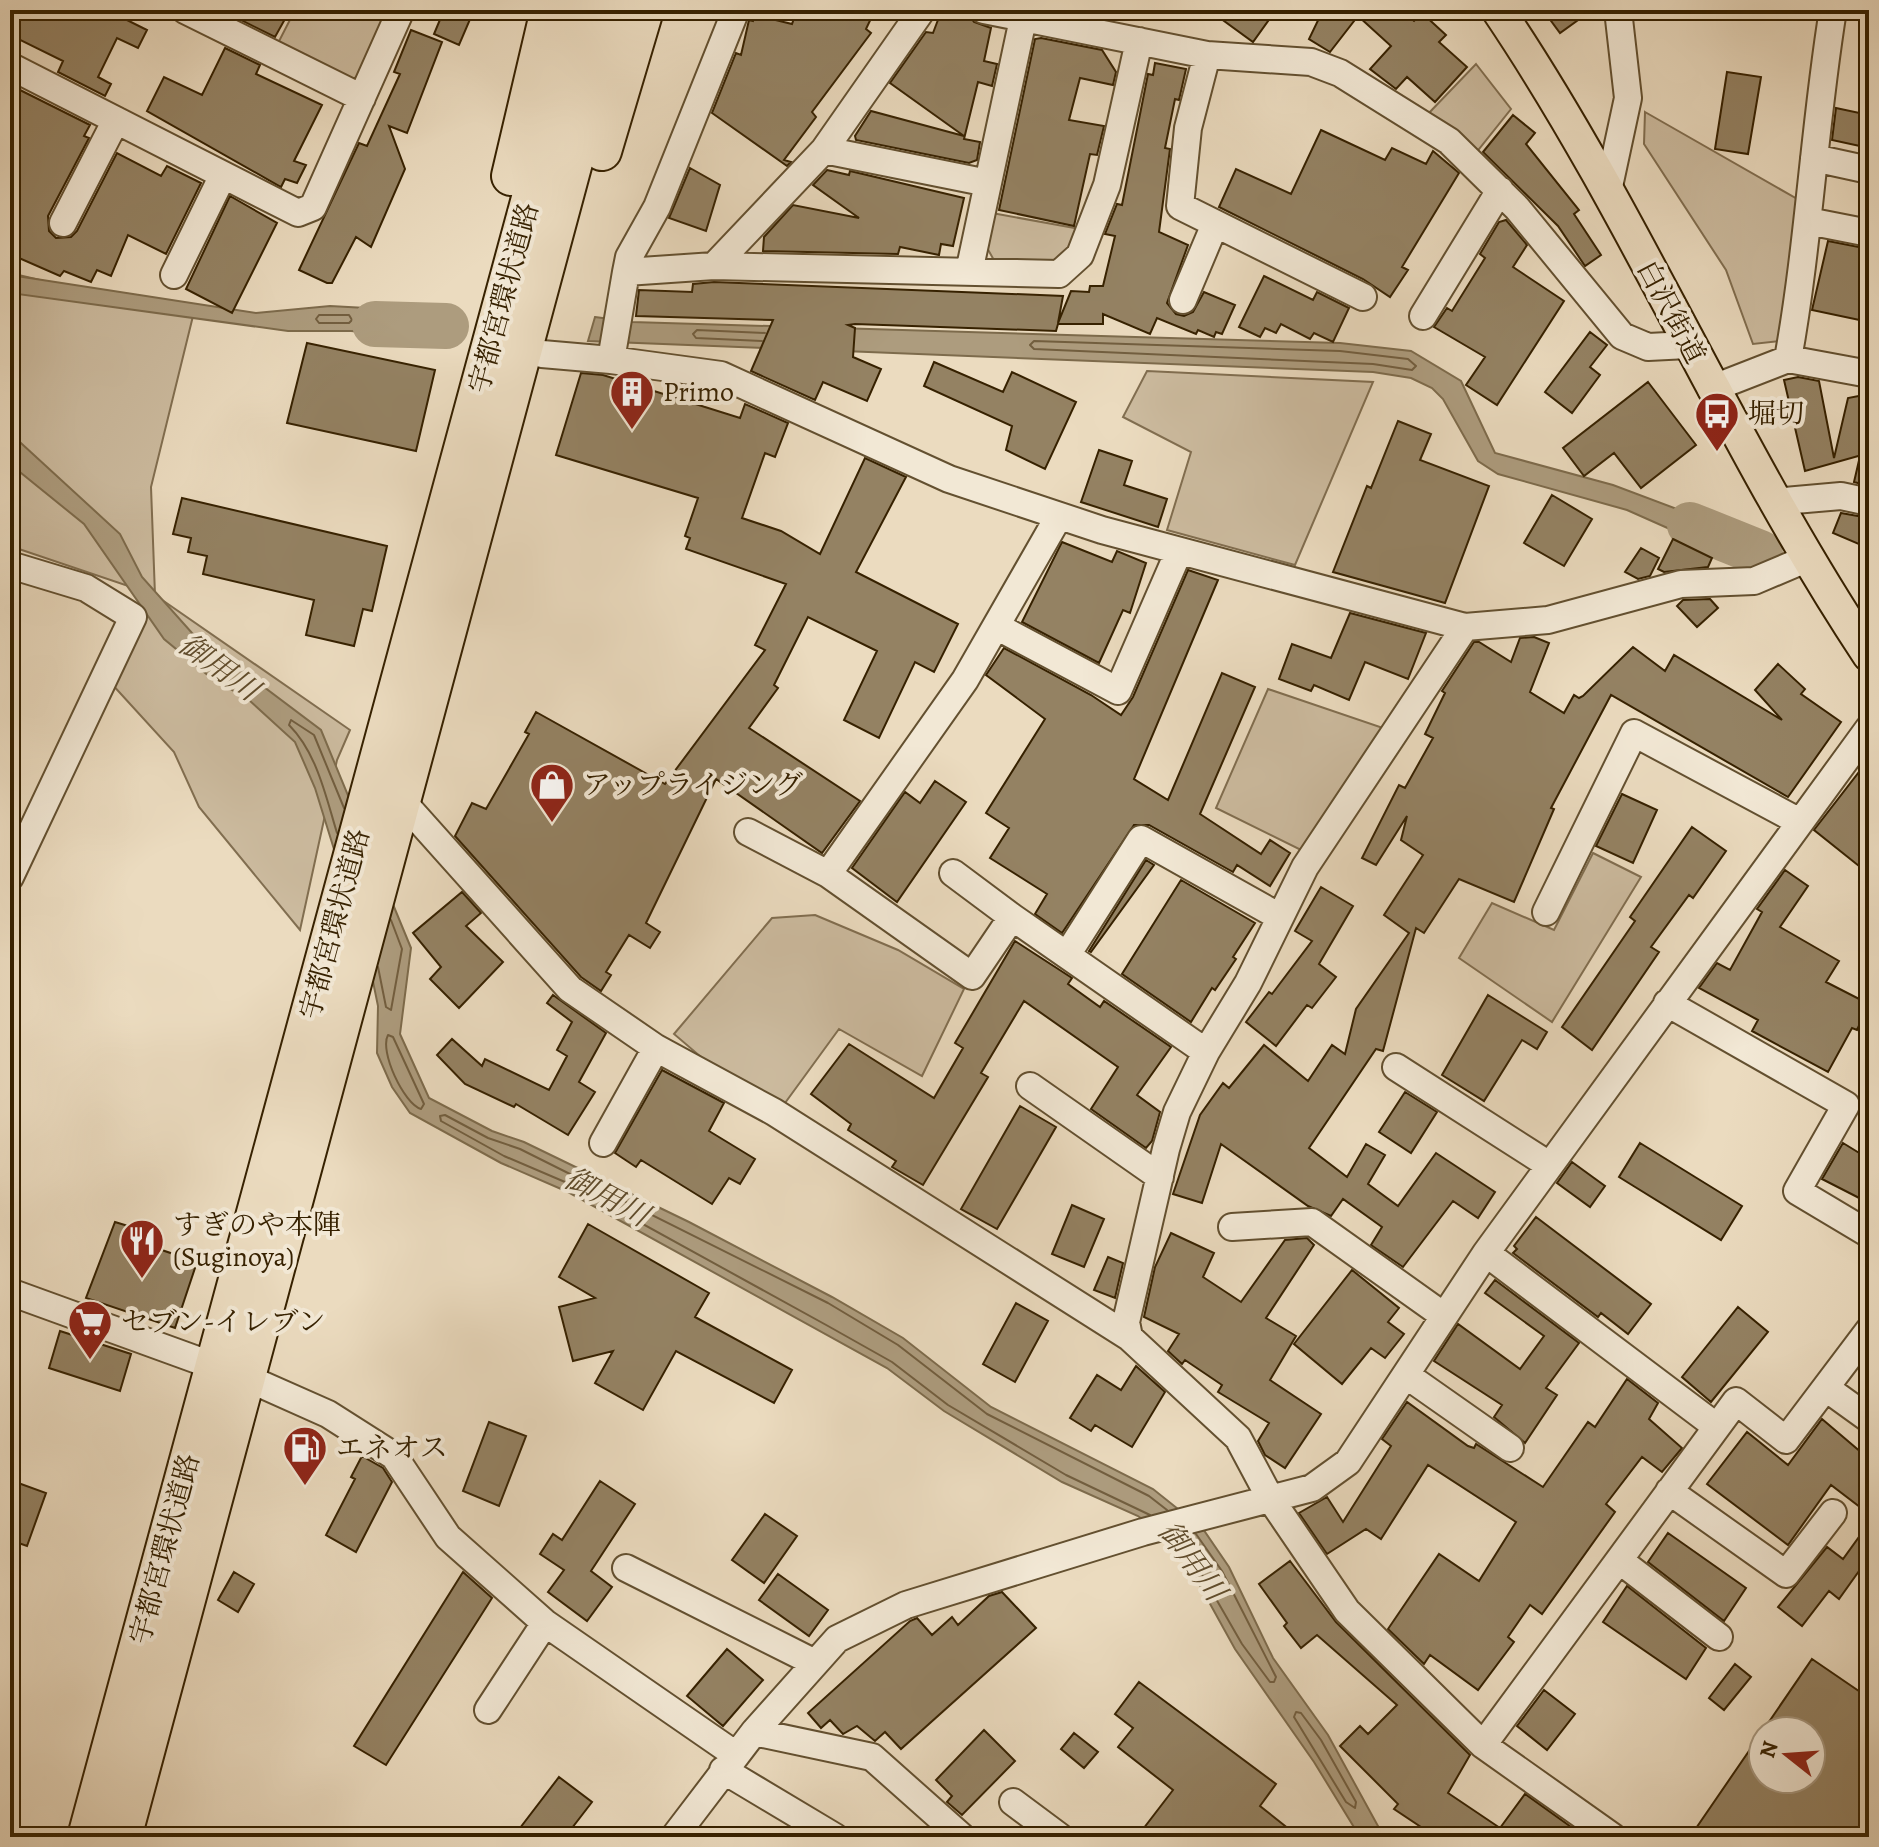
<svg xmlns="http://www.w3.org/2000/svg" width="1879" height="1847" font-family="Alegreya,'Noto Serif JP',serif">
	<rect width="100%" height="100%" fill="#ebdbbf"/>
	<filter id="stains"><feTurbulence type="fractalNoise" baseFrequency=".0025" numOctaves="4"/><feColorMatrix values="0 0 0 0 .2 0 0 0 0 .09 0 0 0 0 .02 0 0 0 .5 -.17"/></filter>
	<radialGradient id="worn" r=".72"><stop offset=".6" stop-color="#630" stop-opacity="0"/><stop offset="1" stop-color="#630" stop-opacity=".3"/></radialGradient>
	<path fill="#ccbb9f" stroke="#816e50" stroke-width="2" d="M295,10H391L362,75L345,82L276,47Z
		M1476,64L1511,109L1475,154L1427,115Z
		M1645,112L1799,200L1780,341L1753,344L1726,270L1644,144Z
		M992,213L1080,229C1059,276 1041,264 995,262L986,246Z
		M10,273L193,316L151,487L155,595L350,730L337,760L300,930L199,807L174,752L110,682L144,611L155,595L10,546Z
		M1147,371L1373,382L1295,565L1167,530L1191,452L1123,417Z
		M1268,689L1383,728L1301,850L1216,808Z
		M1593,853L1641,877L1552,1022L1459,958L1492,903L1554,930Z
		M815,915L898,950L964,989L922,1076L839,1029L785,1103L708,1063L674,1034L772,918Z"/>
	<path fill="#ad9c7e" stroke="#7d6b4c" stroke-width="2" d="M10,275L256,313L330,306L439,312L432,338L351,331H288L10,293Z
		M595,317L632,322L1340,343L1411,351L1461,381L1495,453L1613,485L1746,535L1753,566L1627,510L1498,474L1478,461L1443,399L1432,388L1411,378L1373,372L588,341Z
		M10,433L120,534L142,577L192,633L321,730L411,948L400,1034L429,1098L492,1131L524,1142L689,1222L832,1297L903,1338L991,1407L1153,1489L1203,1529L1229,1567L1273,1658L1328,1735L1384,1837H1360L1314,1762L1235,1649L1178,1546L1138,1516L1062,1482L944,1411L887,1368L568,1192L501,1163L410,1113L392,1087L377,1053L378,1006L369,962L315,788L295,742L249,700L210,677L164,639L84,524L10,464Z"/>
	<g fill="none" stroke-linecap="round" stroke-linejoin="round">
		<path stroke="#725e3f" stroke-width="2" d="M319,315H349L352,320L349,323H319L316,319Z
			M358,315L425,319L428,323L423,329L358,323L354,319Z
			M762,341L696,338L693,334L697,330L765,333
			M1034,341L1340,351L1408,359L1416,366L1412,370L1373,364L1034,349L1030,345Z
			M337,833C326,797 317,753 289,725L291,720L314,735L344,808
			M378,967L386,1007L391,1010L402,949L391,920
			M388,1035L393,1037L424,1104L421,1109C404,1104 379,1051 388,1035Z
			M1150,1515L1066,1475L948,1405L892,1362L828,1326L572,1185L504,1156L441,1121L440,1116L445,1115L488,1138L520,1149L828,1303L898,1345L987,1414L1149,1496L1167,1510
			M1181,1538L1242,1644L1270,1682H1274L1276,1677L1222,1571L1196,1534
			M1296,1712L1301,1713L1321,1740L1356,1802L1355,1808L1346,1802L1294,1717Z"/>
		<path stroke="#ad9c7e" stroke-width="46" d="M375,324L446,326
			M1690,525L1760,553"/>
	</g>
	<path fill="#948263" stroke="#362100" stroke-width="2" fill-rule="evenodd" d="M10,10H107L147,30L138,48L117,38L98,77L111,84L105,96L58,72L63,61L10,35Z
		M221,10H290L275,37Z
		M444,10H474L459,45L434,34Z
		M797,10H875L866,29L871,33L812,112L816,117L784,160L791,162L787,166L712,113L736,53L741,55L749,20L753,21L755,15L792,24Z
		M1209,10H1276L1253,42Z
		M1323,10H1401L1414,21L1422,13L1446,35L1439,42L1467,67L1435,102L1407,77L1396,89L1370,69L1391,46L1358,16L1330,52L1309,39Z
		M1543,10H1592L1560,33Z
		M941,12L969,15L974,22L991,28L984,61L997,64L992,86L978,82L964,139L980,142L977,160L969,163L856,140L855,136L871,111L964,136L890,83L926,32L933,33Z
		M411,30L442,42L407,133L389,126L405,169L371,247L356,237L332,283H327L299,270L359,143L367,146L400,74L394,72Z
		M1041,38L1102,50L1116,72L1113,85L1080,78L1069,120L1104,126L1097,155L1090,154L1074,226L999,210L1035,39Z
		M225,48L260,65L256,74L322,105L294,161L306,165L297,183L285,179L281,187L147,111L164,77L202,95Z
		M1155,63L1186,69L1179,100L1175,99L1165,148L1170,149L1159,232L1188,245L1167,303L1176,314L1184,316L1193,312L1204,292L1235,305L1222,334L1216,332L1214,337L1198,330L1196,334L1157,318L1150,334L1103,314V324H1058L1056,331L855,324L848,325L855,328L853,357L881,369L867,401L823,382L815,400L751,371L773,320L636,316L639,290L692,292L693,284L714,282L1063,296L1058,323L1071,291L1089,292L1090,286H1103L1115,236L1105,234L1117,204L1122,205L1148,74L1153,75Z
		M1727,72L1761,77L1748,154L1715,149Z
		M10,85L90,125L84,136L89,138L48,216L49,231L56,238L71,237L77,231L117,153L161,176L167,166L201,183L166,254L128,235L111,276L97,270L91,282L64,271L60,276L10,254Z
		M1836,108L1869,115V148L1832,140Z
		M1513,115L1535,133L1526,144L1579,210L1574,214L1601,255L1585,266L1558,226L1483,152Z
		M1321,130L1385,160L1392,148L1426,164L1433,151L1459,173L1402,267L1408,270L1390,297L1363,279L1219,207L1236,169L1291,194Z
		M690,168L720,185L706,231L669,218Z
		M827,170L849,175L850,171L964,198L953,246L941,244L939,255L900,247L898,254L763,251L764,237L793,205L859,218L813,185Z
		M230,196L277,223L232,313L186,289Z
		M1506,220L1527,245L1513,267L1564,301L1497,405L1466,385L1485,357L1434,327L1447,308L1452,311L1485,258L1480,254L1499,222Z
		M1828,241L1869,249V322L1812,310Z
		M1264,276L1313,300L1317,292L1349,308L1333,342L1314,333L1310,339L1281,324L1276,333L1265,328L1260,337L1239,327Z
		M1590,332L1607,345L1590,367L1600,375L1572,413L1545,392Z
		M307,343L435,370L416,451L287,423Z
		M934,362L1003,392L1012,372L1076,402L1045,469L1006,450L1012,426L924,386Z
		M581,373L603,375L740,418L745,404L788,423L775,457L765,453L742,518L781,531L820,554L865,458L906,477L856,572L958,624L934,672L915,662L879,738L844,720L877,651L808,617L774,685L778,688L749,728L860,801L822,853L716,779L646,923L660,932L650,948L629,935L606,972L611,975L601,991L581,977L455,836L472,803L486,809L529,734L525,732L536,712L665,784L765,650L755,645L786,584L686,549L690,538L685,536L698,498L556,455Z
		M1798,377L1819,381L1834,458L1848,398L1869,394V453L1805,471L1784,380Z
		M1648,382L1696,445L1641,488L1614,453L1584,476L1563,448Z
		M1398,421L1431,434L1420,460L1489,486L1445,603L1333,572L1367,486L1371,488Z
		M1099,450L1132,461L1124,485L1167,499L1158,527L1081,502Z
		M1860,456L1869,457V486L1854,482Z
		M1552,495L1592,519L1564,566L1524,543Z
		M182,498L387,546L372,611L363,609L354,646L306,635L314,600L203,574L207,556L188,552L191,538L173,534Z
		M1841,513L1869,518L1861,545L1833,533Z
		M1673,539L1712,558L1708,567L1664,572L1658,569Z
		M1062,542L1112,562L1117,551L1146,563L1130,613L1123,610L1099,663L1022,622Z
		M1641,548L1659,558L1650,576L1638,579L1625,572Z
		M1188,570L1218,580L1134,779L1168,800L1222,673L1255,687L1200,814L1261,854L1270,840L1290,853L1270,886L1237,865L1233,872L1149,825H1134L1062,933L1035,914L1047,894L990,858L1009,828L986,813L1045,719L986,675L1004,648L1091,695L1121,715L1133,697Z
		M1710,599L1718,608L1697,627L1677,606L1683,600Z
		M1350,613L1426,633L1408,679L1365,662L1349,700L1314,685L1311,691L1279,679L1292,644L1331,658Z
		M1534,637L1549,643L1530,692L1564,713L1574,695L1579,698L1583,696L1633,647L1665,671L1674,655L1782,720L1755,690L1778,664L1805,689L1801,694L1841,722L1788,797L1611,695L1551,808L1554,809L1514,902L1459,879L1424,933L1416,928L1383,1051L1376,1049L1309,1148L1347,1177L1366,1144L1385,1155L1368,1184L1398,1206L1436,1153L1495,1192L1478,1218L1453,1201L1403,1267L1371,1245L1382,1227L1343,1199L1331,1216L1308,1206L1221,1144L1202,1203L1173,1194L1200,1115L1223,1083L1229,1088L1264,1045L1308,1081L1332,1045L1345,1054L1356,1009L1409,933L1384,915L1423,855L1401,840L1407,816L1376,865L1362,858L1399,785L1405,788L1433,738L1425,734L1445,693L1442,691L1474,642H1479L1511,662L1520,638Z
		M1869,759V874L1814,830Z
		M935,781L966,802L897,902L852,868L905,792L920,803Z
		M1622,794L1657,810L1633,863L1596,846Z
		M1692,827L1726,851L1693,898L1689,895L1651,947L1659,952L1592,1050L1562,1027L1635,921L1630,917Z
		M1146,860L1154,865L1091,952L1089,951Z
		M1785,870L1808,886L1780,927L1839,961L1826,982L1869,1004L1857,1030L1852,1028L1828,1072L1752,1031L1758,1020L1699,988L1717,963L1730,970L1762,912L1757,909Z
		M1181,880L1255,923L1233,957L1236,959L1215,990L1212,988L1191,1022L1122,974Z
		M1321,887L1353,906L1319,964L1336,977L1312,1008L1307,1005L1276,1046L1246,1022L1269,992L1272,994L1312,941L1295,931Z
		M462,892L481,913L466,926L503,962L459,1008L430,979L441,967L413,933Z
		M1015,941L1072,978L1068,984L1100,1007L1104,1001L1171,1047L1137,1095L1160,1112L1152,1141L1146,1148L1091,1109L1118,1067L1024,1001L981,1073L988,1077L923,1185L892,1167L896,1161L848,1130L851,1124L811,1094L849,1044L934,1098L963,1048L955,1043Z
		M553,995L606,1033L579,1082L595,1092L568,1135L516,1104L514,1107L465,1084L437,1055L452,1039L482,1066L485,1059L549,1090L567,1056L557,1050L572,1022L547,1003Z
		M1488,995L1547,1032L1537,1049L1522,1040L1484,1101L1442,1075Z
		M662,1070L724,1103L709,1131L755,1159L740,1184L729,1178L712,1204L641,1160L636,1167L615,1153Z
		M1405,1092L1437,1112L1411,1153L1379,1132Z
		M1020,1106L1056,1127L997,1229L961,1209Z
		M1640,1143L1742,1206L1721,1240L1619,1177Z
		M1843,1143L1869,1159V1203L1822,1179Z
		M1572,1162L1605,1186L1590,1207L1557,1183Z
		M1072,1205L1104,1219L1084,1267L1052,1254Z
		M1536,1217L1651,1304L1628,1334L1601,1313L1598,1317L1513,1253L1517,1249L1514,1246Z
		M115,1222L154,1234L150,1246L197,1262L175,1328L86,1298Z
		M588,1224L709,1293L695,1317L792,1370L774,1403L676,1351L643,1410L595,1383L613,1351L573,1361L559,1307L595,1298L559,1277Z
		M1171,1233L1214,1253L1203,1277L1241,1302L1285,1240L1307,1238L1314,1245L1266,1318L1296,1336L1270,1380L1321,1414L1285,1468L1265,1455L1258,1441L1269,1423L1218,1392L1222,1385L1185,1360L1182,1364L1168,1351L1179,1334L1144,1317L1155,1267Z
		M1108,1257L1123,1263L1115,1298L1094,1290Z
		M1352,1270L1399,1308L1388,1322L1404,1334L1385,1358L1371,1348L1342,1384L1294,1344Z
		M1495,1280L1579,1343L1546,1388L1557,1395L1525,1443L1494,1417L1502,1405L1434,1361L1458,1324L1520,1369L1544,1336L1485,1293Z
		M1016,1303L1048,1321L1015,1382L983,1364Z
		M1738,1307L1768,1332L1711,1402L1682,1377Z
		M60,1331L131,1354L120,1391L49,1368Z
		M1136,1366L1165,1392L1132,1447L1095,1425L1091,1431L1070,1418L1097,1375L1121,1390Z
		M1627,1379L1658,1403L1649,1419L1682,1448L1662,1472L1642,1457L1606,1504L1615,1512L1542,1614L1530,1605L1508,1637L1514,1642L1478,1690L1430,1655L1424,1664L1388,1629L1439,1554L1479,1581L1516,1522L1428,1465L1381,1539L1366,1529L1327,1554L1299,1513L1327,1497L1343,1522L1391,1446L1382,1439L1407,1402L1468,1446L1474,1448L1476,1444L1543,1487L1588,1422L1595,1427Z
		M1822,1419L1869,1459V1514L1831,1485L1788,1545L1707,1484L1747,1432L1788,1465Z
		M489,1422L526,1436L499,1506L463,1491Z
		M362,1456L383,1468L392,1482L356,1552L326,1535L355,1479L351,1477Z
		M10,1480L46,1493L27,1546L10,1540Z
		M600,1481L635,1504L591,1571L612,1587L587,1621L548,1592L564,1570L540,1554L553,1534L562,1540Z
		M765,1514L797,1536L764,1583L732,1560Z
		M1869,1523V1557L1839,1599L1829,1591L1802,1626L1778,1607L1827,1547L1843,1559Z
		M1668,1533L1746,1588L1724,1621L1648,1562Z
		M1290,1561L1336,1622L1470,1755L1448,1793L1500,1828L1525,1794L1585,1837H1436L1394,1809L1398,1804L1340,1746L1360,1726L1368,1734L1397,1705L1317,1635L1301,1648L1284,1626L1287,1623L1259,1584Z
		M234,1572L254,1584L238,1612L218,1600Z
		M463,1572L492,1598L386,1765L354,1746Z
		M778,1574L828,1610L809,1636L759,1600Z
		M1627,1586L1706,1648L1686,1679L1603,1622Z
		M1002,1592L1036,1628L901,1749L885,1732L875,1741L857,1726L843,1734L830,1720L821,1728L808,1713L910,1621L917,1618L932,1635L952,1617L958,1625L989,1596Z
		M727,1649L763,1680L723,1726L687,1696Z
		M1812,1659L1869,1698V1837H1690ZM1763,1731H1811V1779H1763Z
		M1735,1664L1751,1677L1724,1710L1709,1698Z
		M1139,1682L1276,1784L1260,1806L1299,1837H1137L1173,1790L1118,1747L1133,1728L1115,1714Z
		M1544,1690L1575,1714L1547,1750L1517,1726Z
		M984,1730L1015,1761L962,1815L947,1802L952,1796L936,1780Z
		M1074,1733L1098,1752L1084,1768L1061,1749Z
		M559,1777L592,1802L565,1837H532L520,1828Z"/>
	<g fill="none" stroke-linecap="round" stroke-linejoin="round">
		<g stroke="#635030" stroke-width="30">
			<path id="minor" d="M185,10L362,98
				M984,10L1207,55L1311,62L1340,73L1449,141L1517,208L1622,336L1648,347L1688,345
				M1207,55L1188,128L1180,206L1363,297
				M10,66L298,213L313,207L401,10
				M824,150L988,183
				M1814,158L1869,170
				M1608,191L1628,98L1618,10
				M1808,221L1869,233
				M63,223L116,120
				M714,266L1059,274L1080,255L1107,185L1139,41
				M626,272L629,257L657,207L736,10
				M969,272L1023,19
				M174,275L223,175
				M1183,300L1215,224
				M1423,316L1500,190
				M542,354L611,360L626,272L714,266L824,150L922,10
				M1788,359C1809,243 1814,126 1833,10
				M611,360L721,375L949,479L1102,530L1465,627
				M1711,389L1788,359L1869,374
				M1773,502L1841,496L1869,502
				M1059,516L965,680L828,874L972,976L1012,917L1206,1052
				M10,565L86,588L133,617L10,877
				M996,626L1118,691L1179,551
				M389,796L402,801L570,989L656,1048L774,1112L1129,1337
				M748,832L828,874
				M953,873L1012,917
				M1546,912L1634,733L1798,821
				M1067,955L1141,839L1280,917
				M1667,1003L1846,1105L1797,1191L1869,1234
				M1396,1067L1549,1165
				M1030,1086L1160,1177
				M603,1143L656,1048
				M1232,1227L1312,1222L1444,1316
				M1486,1253L1717,1427
				M10,1292L247,1378L328,1414L394,1456L448,1537L545,1623L736,1755
				M1406,1375L1510,1448
				M1826,1388L1869,1419
				M1669,1491L1786,1574L1833,1513
				M1619,1560L1719,1637
				M626,1568L815,1663
				M488,1710L545,1623
				M754,1732L872,1757L962,1837
				M1483,1745L1736,1401L1786,1440L1869,1330
				M723,1770L835,1837
				M1013,1802L1060,1837
				M674,1837L754,1732L837,1639L906,1605L1143,1532L1312,1488L1348,1462L1486,1253L1869,728
				M1613,1837L1483,1745L1347,1611L1270,1498L1238,1438L1129,1337L1126,1322L1166,1149L1177,1112L1206,1052L1248,983L1305,867L1465,627L1548,620L1681,584L1754,581L1806,559"/>
		</g>
		<g stroke="#362100" stroke-width="36">
			<path id="major" d="M1498,10C1637,216 1731,448 1869,655"/>
		</g>
		<g stroke="#362100" stroke-width="42">
			<path id="highway" d="M602,151L644,10
				M511,176L550,10
				M87,1837L582,10
				M122,1837L614,10"/>
		</g>
		<use href="#minor" stroke="#f2e8d5" stroke-width="26"/>
		<use href="#major" stroke="#ebdbbf" stroke-width="32"/>
		<use href="#highway" stroke="#ebdbbf" stroke-width="38"/>
	</g>
	<defs>
		<g id="building-pin" transform="scale(2.3)"><path d="M0 17L-7.5 6A9.5 9.5 0 1 1 7.5 6Z" fill="#8f2418" stroke="#f2e8d5"/><path d="M-4-6H4V6H1V3H-1V6H-4ZM-2.5-4.3h1.7v1.8h-1.7ZM.8-4.3h1.7v1.8H.8ZM-2.5-1h1.7V.8h-1.7ZM.8-1h1.7V.8H.8Z" fill="#fff"/></g>
		<g id="bus-pin" transform="scale(2.3)"><path d="M0 17L-7.5 6A9.5 9.5 0 1 1 7.5 6Z" fill="#8f2418" stroke="#f2e8d5"/><path d="M-5-6H5V4H4V6H2V4H-2V6H-4V4H-5ZM-3.5-4V0h7V-4ZM-3.5 1.2v1.5H-2V1.2ZM2 1.2v1.5H3.5V1.2Z" fill="#fff"/></g>
		<g id="shop-pin" transform="scale(2.3)"><path d="M0 17L-7.5 6A9.5 9.5 0 1 1 7.5 6Z" fill="#8f2418" stroke="#f2e8d5"/><path d="M-5-2.5h2.3a2.7 3.5 0 0 1 5.4 0H5L5.5 6h-11ZM-1.5-2.5h3a1.5 2.3 0 0 0-3 0Z" fill="#fff"/></g>
		<g id="restaurant-pin" transform="scale(2.3)"><path d="M0 17L-7.5 6A9.5 9.5 0 1 1 7.5 6Z" fill="#8f2418" stroke="#f2e8d5"/><path d="M-5-6h1v4h1v-4h1v4h1v-4h1v5L-1.5 .5V6h-2V.5L-5-1ZM5-6V6H3V1.5H1.5Q1.5-4 5-6Z" fill="#fff"/></g>
		<g id="supermarket-pin" transform="scale(2.3)"><path d="M0 17L-7.5 6A9.5 9.5 0 1 1 7.5 6Z" fill="#8f2418" stroke="#f2e8d5"/><path d="M-6-5.5h2.5l.6 2H6L4.5 2H-2.5L-4.4-4H-6ZM-1.5 3.2a1.3 1.3 0 1 0 .1 0ZM3 3.2a1.3 1.3 0 1 0 .1 0Z" fill="#fff"/></g>
		<g id="fuel-pin" transform="scale(2.3)"><path d="M0 17L-7.5 6A9.5 9.5 0 1 1 7.5 6Z" fill="#8f2418" stroke="#f2e8d5"/><path d="M-5.5-6h7V0h2V4h1.3V-2.5L3-4.5l.8-.8L6-3V5H2.5V1h-1V6h-7ZM-4.2-4.7v3.2H.2V-4.7Z" fill="#fff"/></g>
	</defs>
	<g fill-rule="evenodd">
		<use href="#building-pin" x="632" y="392"/>
		<use href="#bus-pin" x="1717" y="414"/>
		<use href="#shop-pin" x="552" y="785"/>
		<use href="#restaurant-pin" x="142" y="1241"/>
		<use href="#supermarket-pin" x="90" y="1322"/>
		<use href="#fuel-pin" x="305" y="1448"/>
	</g>
	<g text-anchor="middle" dominant-baseline="central" stroke-width="8" stroke-linejoin="round" paint-order="stroke">
		<g font-size="28" fill="#362100" stroke="#f2e8d5">
			<text transform="translate(504 298) rotate(-75)">宇都宮環状道路</text>
			<text transform="translate(1671 312) rotate(62)">白沢街道</text>
			<text transform="translate(335 924) rotate(-75)">宇都宮環状道路</text>
			<text transform="translate(165 1549) rotate(-75)">宇都宮環状道路</text>
		</g>
		<g font-size="28" fill="#362100" stroke="#f2e8d5" text-anchor="start">
			<text x="663" y="392">Primo</text>
			<text x="1748" y="414">堀切</text>
			<text x="583" y="785">アップライジング</text>
			<text x="173" y="1225">すぎのや本陣<tspan x="173" dy="32">(Suginoya)</tspan></text>
			<text x="121" y="1322">セブン-イレブン</text>
			<text x="336" y="1448">エネオス</text>
		</g>
		<g font-size="30" font-style="italic" fill="#604c2c" stroke="#f2e8d5">
			<text transform="translate(219 667) rotate(36)">御用川</text>
			<text transform="translate(607 1197) rotate(28)">御用川</text>
			<text transform="translate(1192 1561) rotate(53)">御用川</text>
		</g>
	</g>
	<rect width="1879" height="1847" fill="none" stroke="#ebdbbf" stroke-width="40"/>
	<rect x="12" y="12" width="1855" height="1823" fill="none" stroke="#362100" stroke-width="4"/>
	<rect x="20" y="20" width="1839" height="1807" fill="none" stroke="#362100" stroke-width="2"/>
	<g transform="translate(1787 1755) rotate(287)"><circle r="38" fill="#f2e8d5" stroke="#a79880" stroke-width="2"/>
	<path d="M0-6L14 30L0 20L-14 30Z" fill="#8f2418"/>
	<text y="-12" font-size="22" font-weight="bold" text-anchor="middle" fill="#362100">N</text>
	</g>
	<rect width="100%" height="100%" filter="url(#stains)"/>
	<rect width="100%" height="100%" fill="url(#worn)"/>
</svg>
